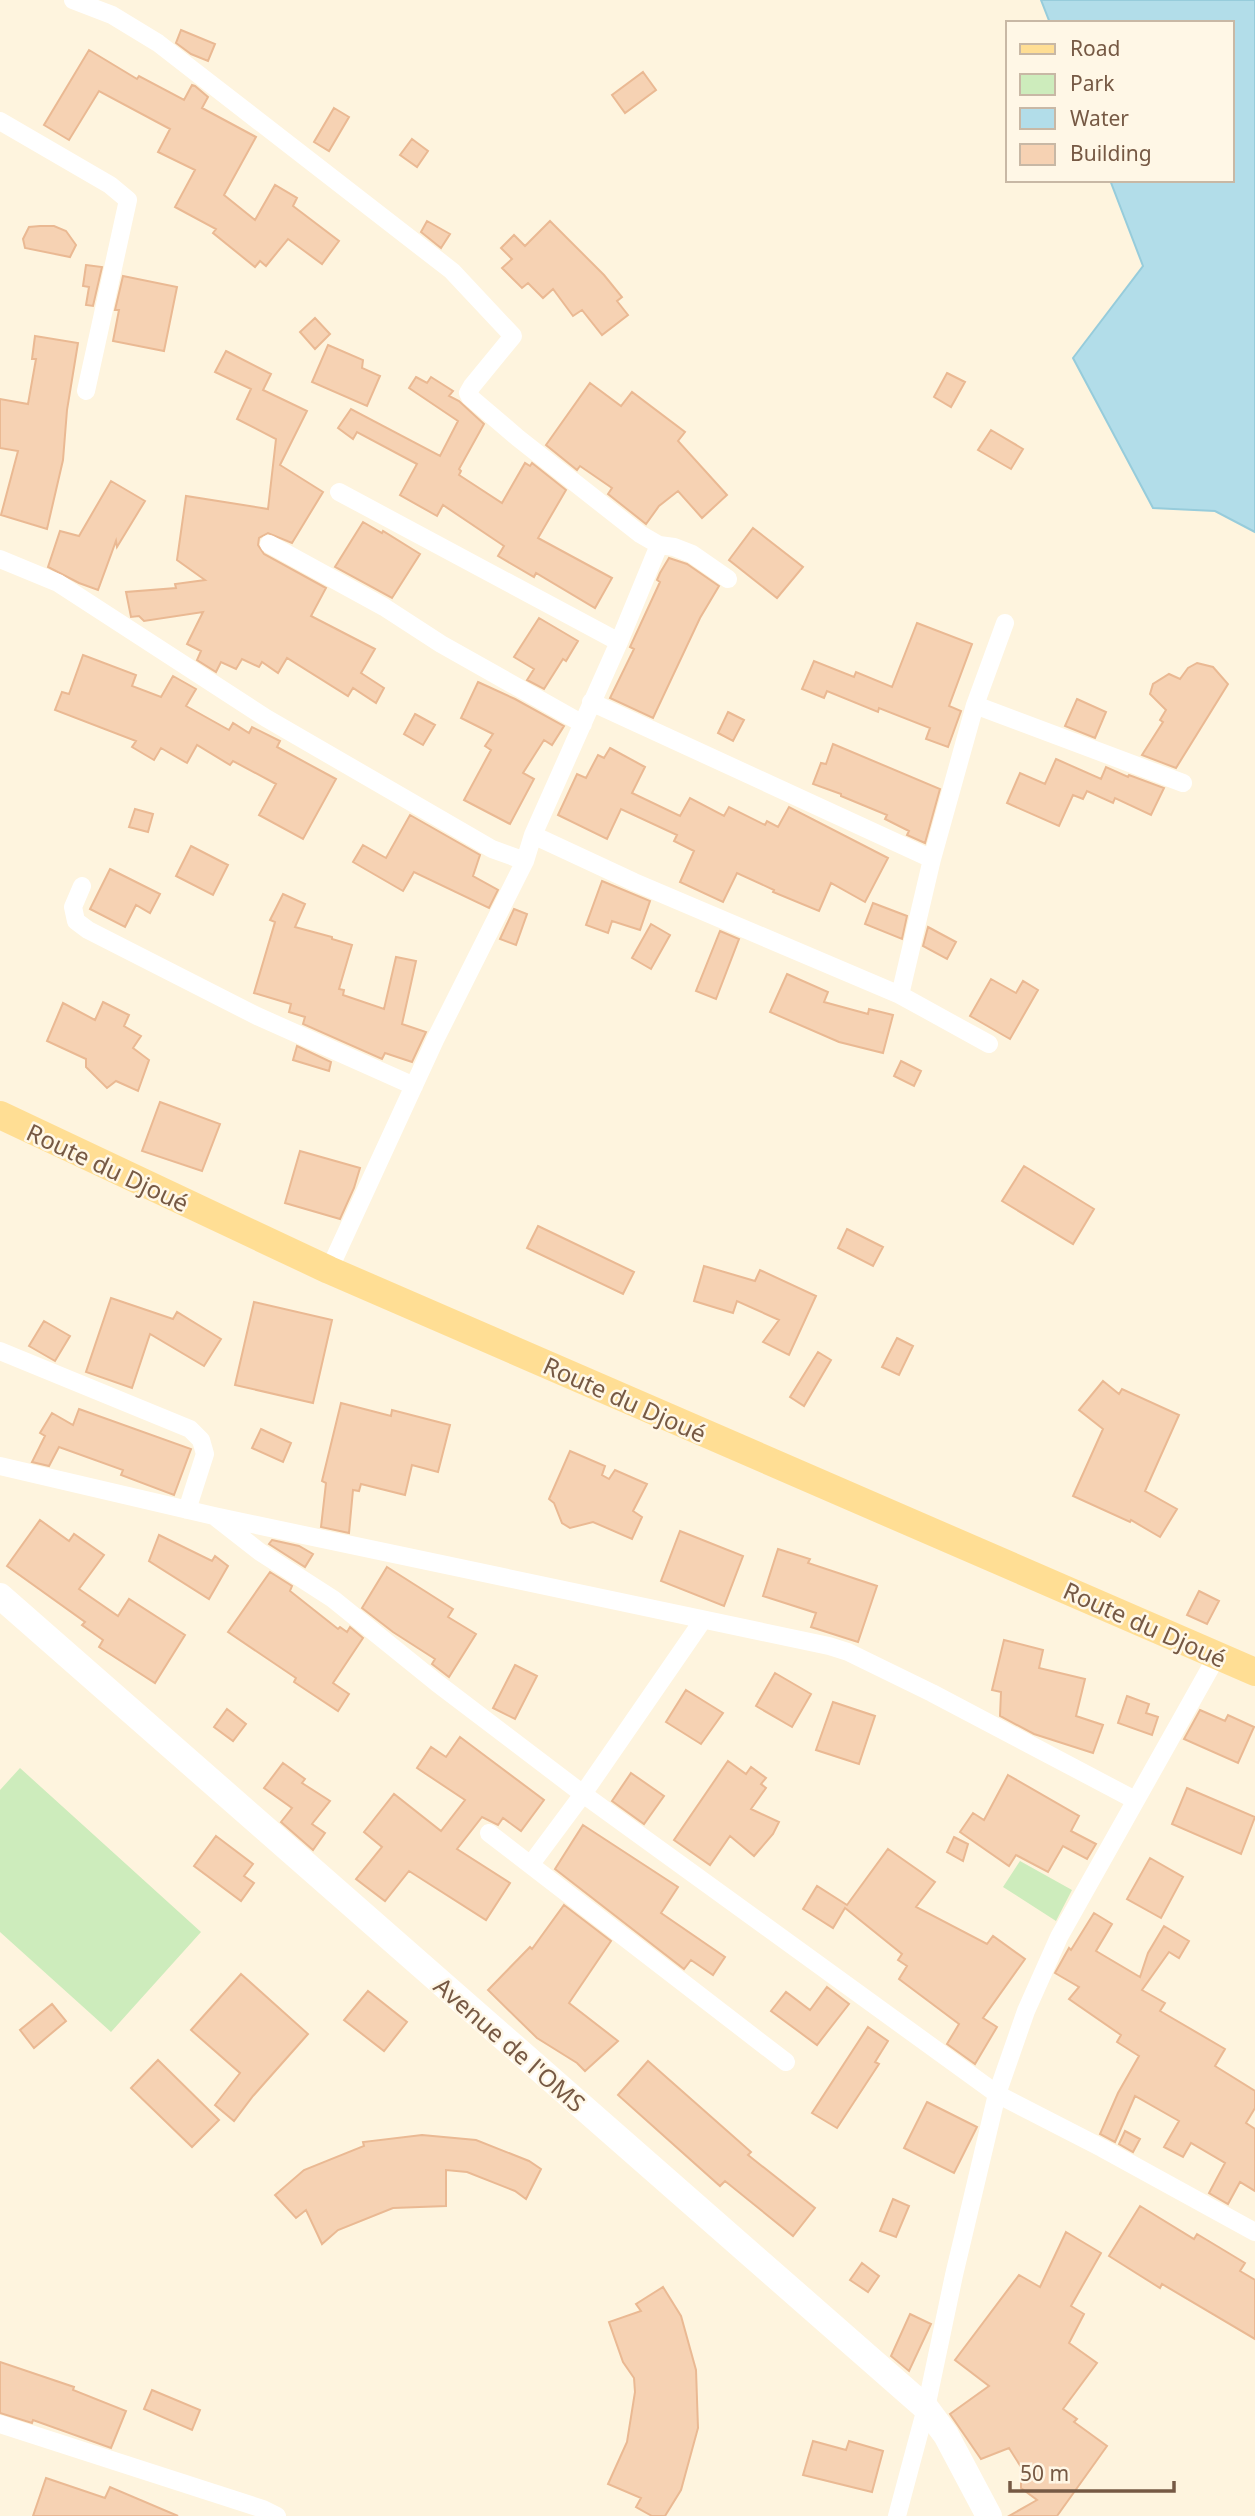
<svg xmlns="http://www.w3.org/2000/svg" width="1255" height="2516" font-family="'Noto Sans',sans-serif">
	<rect width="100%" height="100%" fill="#fef4de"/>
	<path fill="#cdecbc" d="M20,1768L201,1932L111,2032L0,1932V1790Z
		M1020,1861L1072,1890L1056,1921L1003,1887Z"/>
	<path fill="#b2dde9" stroke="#97ccdb" stroke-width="2" d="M1041,0H1255V532L1215,511L1153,508L1073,358L1143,266L1110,180H1232V23H1050Z"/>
	<path fill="#f6d2b3" stroke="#eab993" stroke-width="2" d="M181,30L215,44L208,61L191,54L176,43Z
		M89,50L137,79L139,76L184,100L192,85L195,86L208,97L202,108L256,137L224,195L255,220L275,185L297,198L293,206L339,241L322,264L288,239L266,266L260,261L255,267L213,233L216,229L175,207L195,170L158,152L170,129L99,91L69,140L44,125Z
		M643,72L656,90L625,113L612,95Z
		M334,108L349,117L329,151L314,142Z
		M412,139L428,151L417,167L400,155Z
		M427,221L450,234L441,248L421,232Z
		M550,221L604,275L622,297L617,301L628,315L602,335L582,310L573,316L553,289L543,298L528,283L522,288L502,268L512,259L501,248L514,235L525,246Z
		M40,226H54L66,231L76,245L70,257L25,248L23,239L29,227Z
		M86,265L102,267L93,306L86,305L89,287L83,286Z
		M123,276L177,287L164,351L113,341L119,310H115Z
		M315,318L330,334L315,349L300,332Z
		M35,336L78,343L67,410L63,460L47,529L1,515L18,451L0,448V399L28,404L36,359H32Z
		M328,345L363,360L362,368L380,376L367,406L312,382Z
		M226,351L271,374L263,390L307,411L280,465L323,492L292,543L268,533L259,538L258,545L264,554L326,588L311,616L375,649L361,673L384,688L376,703L353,688L348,696L287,658L278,673L262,662L259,667L242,659L236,669L221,662L216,672L197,660L201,651L187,644L203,612L144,621L139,616L131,617L126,592L176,588L175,584L205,580L177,560L186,496L268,509L276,439L237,419L251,389L215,372Z
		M947,373L965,382L951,407L934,397Z
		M416,377L427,383L431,377L453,391L449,396L459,401L484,424L459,469L461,471L459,475L502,503L525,463L530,466L532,463L566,490L538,538L612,578L595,608L536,573L534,577L498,556L504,546L443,505L437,516L400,495L417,464L357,432L353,439L338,428L351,409L440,456L458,421L409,388Z
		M590,383L621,406L632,392L685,432L678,441L727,495L702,518L678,491L659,506L646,524L608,494L612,488L580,466L577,470L546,445Z
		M991,430L1023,449L1011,469L978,450Z
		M111,481L145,501L117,547L116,541L98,590L79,583L48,567L60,531L79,536Z
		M363,522L382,533L383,531L420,554L392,598L335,567Z
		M753,528L803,567L777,598L729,560Z
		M669,558L687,564L719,586L700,618L653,718L610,698L634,649L630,647L660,582L657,580L660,573Z
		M539,618L578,641L566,661L563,659L544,689L527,680L534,669L514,657Z
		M917,623L972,644L949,706L961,711L948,747L926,739L930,728L879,708L878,712L827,691L824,698L802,689L814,661L854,677L856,672L892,687Z
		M83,655L136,675L132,686L161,697L173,676L196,689L186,706L229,730L233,723L249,733L252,727L280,741L277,747L336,779L303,839L259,815L276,784L233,761L230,765L197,745L187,763L161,748L154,760L132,747L136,741L55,710L62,692L69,694Z
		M1197,663L1213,667L1228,684L1176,768L1142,755L1163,722L1160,720L1166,710L1150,694L1153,684L1169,674L1180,679L1188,668Z
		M478,682L515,699L564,726L552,745L544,740L523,773L534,779L510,824L464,800L491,750L485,746L493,734L461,718Z
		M1077,699L1106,712L1095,738L1065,726Z
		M728,712L744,720L733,741L718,733Z
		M415,714L435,725L423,745L404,734Z
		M833,744L940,789L925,843L907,835L909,831L885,819L887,815L841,796V794L813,784L821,763L826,764Z
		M610,748L645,767L632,793L680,816L690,798L724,816L729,807L765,825L767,821L778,827L789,807L888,858L865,902L831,883L819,911L773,892L774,890L737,873L723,902L680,882L694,851L674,841L677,835L621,809L607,839L558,815L577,774L586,778L598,755L604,758Z
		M1056,759L1101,779L1106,767L1128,777L1129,775L1164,788L1151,815L1115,798L1113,803L1087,791L1083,799L1073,795L1059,826L1007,803L1020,773L1045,784Z
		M135,809L153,814L148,832L129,827Z
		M410,815L480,855L473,876L498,890L489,908L414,872L403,891L353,862L363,845L386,858Z
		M191,846L228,865L213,895L176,876Z
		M110,869L160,894L150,913L136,905L125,927L90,909Z
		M602,881L650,901L640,930L612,921L608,933L586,925Z
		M283,894L305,904L295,927L332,937V939L352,945L339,989L344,990L343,995L384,1009L396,957L416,961L402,1024L426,1032L412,1062L385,1053L382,1059L303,1024L305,1017L289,1012L291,1004L254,993L275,922L270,920Z
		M873,903L907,916L902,939L865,924Z
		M514,909L527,914L516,945L500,939Z
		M651,924L670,935L651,969L632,958Z
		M928,927L956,942L947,959L923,946Z
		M720,931L739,939L716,999L696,991Z
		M787,974L828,992L824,1002L868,1014L869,1009L893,1015L883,1053L839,1042L770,1012Z
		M991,979L1016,993L1023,981L1038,990L1010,1039L970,1016Z
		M103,1002L129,1015L124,1026L141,1036L133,1048L149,1060L138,1091L116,1081L107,1088L86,1067V1059L47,1041L63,1003L95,1020Z
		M297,1046L331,1062L329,1071L293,1060Z
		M901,1061L921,1071L914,1086L894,1076Z
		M160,1102L220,1124L202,1171L142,1151Z
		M300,1151L360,1168L354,1188L340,1219L285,1203Z
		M1024,1166L1094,1209L1073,1244L1002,1201Z
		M538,1226L634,1272L623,1294L527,1248Z
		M847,1229L883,1247L873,1266L838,1248Z
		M704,1266L755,1281L760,1270L816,1296L789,1355L763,1342L779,1320L737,1301L733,1313L694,1301Z
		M111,1298L173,1319L177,1312L221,1339L204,1366L150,1334L132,1388L86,1372Z
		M254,1302L332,1320L313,1403L235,1385Z
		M44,1321L70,1336L55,1361L29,1346Z
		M897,1338L913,1346L899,1375L882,1367Z
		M818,1352L831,1360L804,1406L790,1397Z
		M1103,1381L1119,1394L1122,1389L1179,1415L1145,1491L1177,1509L1160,1537L1131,1520L1130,1522L1073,1496L1103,1429L1079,1410Z
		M341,1403L391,1416L392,1410L450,1425L438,1472L412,1465L405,1495L361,1484L359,1491L353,1490L349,1533L321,1527L326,1483L322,1481Z
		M79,1409L191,1449L174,1495L121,1475L123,1470L59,1447L49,1466L32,1462L45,1436L40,1433L52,1413L73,1425Z
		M261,1429L291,1443L283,1462L252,1448Z
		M570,1451L605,1466L602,1475L609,1479L615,1470L647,1484L633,1511L642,1517L632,1539L593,1522L570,1528L562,1523L554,1503L549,1499Z
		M40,1520L69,1541L74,1534L104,1555L79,1589L118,1616L129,1599L185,1635L155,1683L99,1647L103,1640L82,1625L85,1622L7,1566Z
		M680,1531L743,1556L724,1606L661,1581Z
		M159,1535L212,1561L215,1556L228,1566L209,1599L149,1561Z
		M272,1540L299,1546L313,1554L305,1567L269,1544Z
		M778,1549L810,1559L808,1563L877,1586L858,1642L811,1627L816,1613L763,1596Z
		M387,1567L453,1609L448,1617L476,1634L449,1677L432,1664L435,1659L393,1632L362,1608Z
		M270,1572L292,1586L290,1591L338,1629L340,1627L347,1632L350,1627L363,1638L333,1683L349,1694L338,1711L294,1682L296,1678L228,1632Z
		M1199,1591L1219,1601L1207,1624L1187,1615Z
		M1004,1640L1043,1650L1039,1668L1085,1679L1076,1716L1103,1725L1093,1753L1034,1734L1000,1716L1001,1692L992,1690Z
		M515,1665L537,1676L515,1719L493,1708Z
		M775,1673L811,1694L792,1727L756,1706Z
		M686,1690L723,1713L701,1744L666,1722Z
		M1127,1696L1149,1704L1146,1713L1158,1717L1152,1735L1118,1723Z
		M833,1702L875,1716L859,1764L816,1750Z
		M227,1709L246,1724L233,1741L214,1727Z
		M1200,1710L1225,1721L1228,1715L1254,1727L1238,1763L1184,1739Z
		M460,1737L544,1800L521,1831L503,1818L498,1825L482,1817L457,1849L510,1883L486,1920L409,1871L385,1901L356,1879L382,1847L364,1832L394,1794L441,1831L465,1800L417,1768L431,1747L446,1757Z
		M728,1761L746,1774L751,1767L766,1778L761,1784L766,1788L751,1809L779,1822L773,1834L754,1856L730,1836L710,1865L674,1840Z
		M283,1763L305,1779L302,1783L330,1801L312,1824L325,1833L313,1850L281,1822L292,1808L264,1788Z
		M631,1773L664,1796L644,1824L612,1801Z
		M1008,1775L1079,1816L1071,1831L1096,1844L1087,1859L1063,1846L1048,1872L1016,1855L1009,1866L960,1832L973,1813L984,1820Z
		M1187,1788L1255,1817L1241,1854L1172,1824Z
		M583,1825L678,1887L661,1913L725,1957L713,1975L691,1960L684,1969L555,1869Z
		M216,1836L253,1864L244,1876L254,1883L241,1901L194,1866Z
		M954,1837L968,1844L963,1861L947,1852Z
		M888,1849L935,1882L916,1907L987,1944L993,1936L1025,1959L983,2018L997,2027L975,2064L947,2044L959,2024L899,1979L907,1966L898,1960L902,1954L845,1908L833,1928L803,1909L817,1886L847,1905Z
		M1150,1858L1183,1877L1161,1918L1127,1899Z
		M564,1905L611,1941L569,2003L618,2041L585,2071L577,2063L537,2038L488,1990L530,1947L532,1949Z
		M1094,1913L1112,1924L1096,1951L1140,1977L1148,1953L1164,1926L1189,1941L1179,1958L1169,1952L1142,1990L1165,2003L1160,2011L1225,2049L1215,2066L1255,2091V2108L1246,2123L1255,2129V2191L1240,2182L1228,2204L1209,2193L1225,2163L1191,2143L1183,2157L1164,2147L1179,2121L1135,2096L1115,2142L1100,2134L1118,2093L1139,2056L1117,2042L1121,2035L1069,1999L1079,1987L1055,1973L1069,1948L1071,1950Z
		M241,1974L308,2034L253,2096L234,2121L215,2105L240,2073L191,2030Z
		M827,1987L849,2004L817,2045L771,2011L786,1992L810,2010Z
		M368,1991L407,2022L384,2051L344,2020Z
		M52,2004L66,2021L34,2048L20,2030Z
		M868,2027L888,2041L875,2062L879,2064L837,2128L812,2113Z
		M158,2060L219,2120L192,2147L131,2088Z
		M648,2061L751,2152L748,2155L815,2208L793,2236L725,2181L720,2186L618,2095Z
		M927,2102L977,2127L954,2173L904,2148Z
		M1125,2131L1140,2139L1133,2152L1119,2144Z
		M422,2135L476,2140L529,2161L541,2169L526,2199L515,2191L467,2172L446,2170V2206L393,2208L338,2230L322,2244L306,2210L296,2218L275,2195L304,2170L364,2146L363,2142Z
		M893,2199L909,2206L896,2237L880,2231Z
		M1140,2206L1194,2239L1197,2234L1245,2263L1240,2271L1255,2280V2339L1162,2284L1160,2288L1109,2256Z
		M1066,2232L1101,2253L1071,2306L1084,2314L1069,2343L1097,2363L1063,2409L1077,2419L1074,2422L1107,2446L1057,2516H1009L1037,2500L1021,2488V2467L1009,2448L981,2459L950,2414L989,2386L955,2360L1019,2275L1040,2287Z
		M862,2263L879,2276L868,2292L850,2280Z
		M663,2287L681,2316L696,2370L698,2428L681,2490L665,2516H652L636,2507L641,2498L608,2484L627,2442L635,2392L634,2378L623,2362L609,2322L641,2311L636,2304Z
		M910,2314L931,2324L909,2371L891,2356Z
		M0,2362L74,2387L73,2390L126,2411L111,2448L33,2420L32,2423L0,2413Z
		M152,2390L200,2410L192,2430L144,2409Z
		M813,2441L846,2450L849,2441L883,2451L872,2492L803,2475Z
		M46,2478L105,2498L110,2487L178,2516H33Z"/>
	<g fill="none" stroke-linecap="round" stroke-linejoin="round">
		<path stroke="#fff" stroke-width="18" d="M73,0L112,15L158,43L452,271L513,336L472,386L468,393L470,397L518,438L640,534L659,545L674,547L692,554L728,579
			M0,121L110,185L128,200L86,391
			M339,492L619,642
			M269,544L384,607L441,644L583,724
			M0,559L58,583L266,718L492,849L525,861
			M591,702L932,859
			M975,705L1183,783
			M533,835L634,882L900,995L989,1044
			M82,886L73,907L76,921L88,930L257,1016L414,1086
			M900,995L932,859L975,705L1005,623
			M329,1270L435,1040L525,861L533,835L619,642L659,545
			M0,1351L190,1429L201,1440L205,1454L187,1510
			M0,1466L214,1516L829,1646L848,1652L932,1693L1135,1800
			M214,1516L260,1552L333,1599L437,1683L583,1794L997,2094L1102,2148L1255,2232
			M489,1833L786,2062
			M531,1864L583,1794L703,1620
			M0,2424L263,2509L277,2516
			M897,2516L926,2408L954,2275L997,2094L1026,2011L1059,1937L1217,1656"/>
		<path stroke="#fff" stroke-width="26" d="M0,1596L926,2408L946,2435L989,2516"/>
		<path stroke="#ffde94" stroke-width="28" d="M0,1115L329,1270L1255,1672"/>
	</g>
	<g text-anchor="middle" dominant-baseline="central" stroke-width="5" stroke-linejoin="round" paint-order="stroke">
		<g font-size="24" fill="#765944" stroke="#fff7e6">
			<text transform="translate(108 1167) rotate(25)">Route du Djoué</text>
			<text transform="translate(625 1399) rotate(24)">Route du Djoué</text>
			<text transform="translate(1145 1624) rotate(24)">Route du Djoué</text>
			<text transform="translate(510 2044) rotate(41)">Avenue de l'OMS</text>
		</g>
	</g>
	<rect x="1006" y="21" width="228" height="161" fill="#fff7e6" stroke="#c8b8a5" stroke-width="2"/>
	<rect x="1020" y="44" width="35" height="10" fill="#ffde94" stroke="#c8b8a5" stroke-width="2"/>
	<text x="1070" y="56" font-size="21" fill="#765944">Road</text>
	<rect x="1020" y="74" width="35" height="21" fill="#cdecbc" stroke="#c8b8a5" stroke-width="2"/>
	<text x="1070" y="91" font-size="21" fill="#765944">Park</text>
	<rect x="1020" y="108" width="35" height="21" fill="#b2dde9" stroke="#c8b8a5" stroke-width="2"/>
	<text x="1070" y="126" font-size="21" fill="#765944">Water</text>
	<rect x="1020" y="144" width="35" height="21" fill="#f6d2b3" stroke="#c8b8a5" stroke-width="2"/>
	<text x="1070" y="161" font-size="21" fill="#765944">Building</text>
	<path d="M1010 2481v10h164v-10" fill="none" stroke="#765944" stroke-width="3.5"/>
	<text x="1020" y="2481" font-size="21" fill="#765944" stroke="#fff7e6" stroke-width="5" paint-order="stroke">50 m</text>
</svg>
